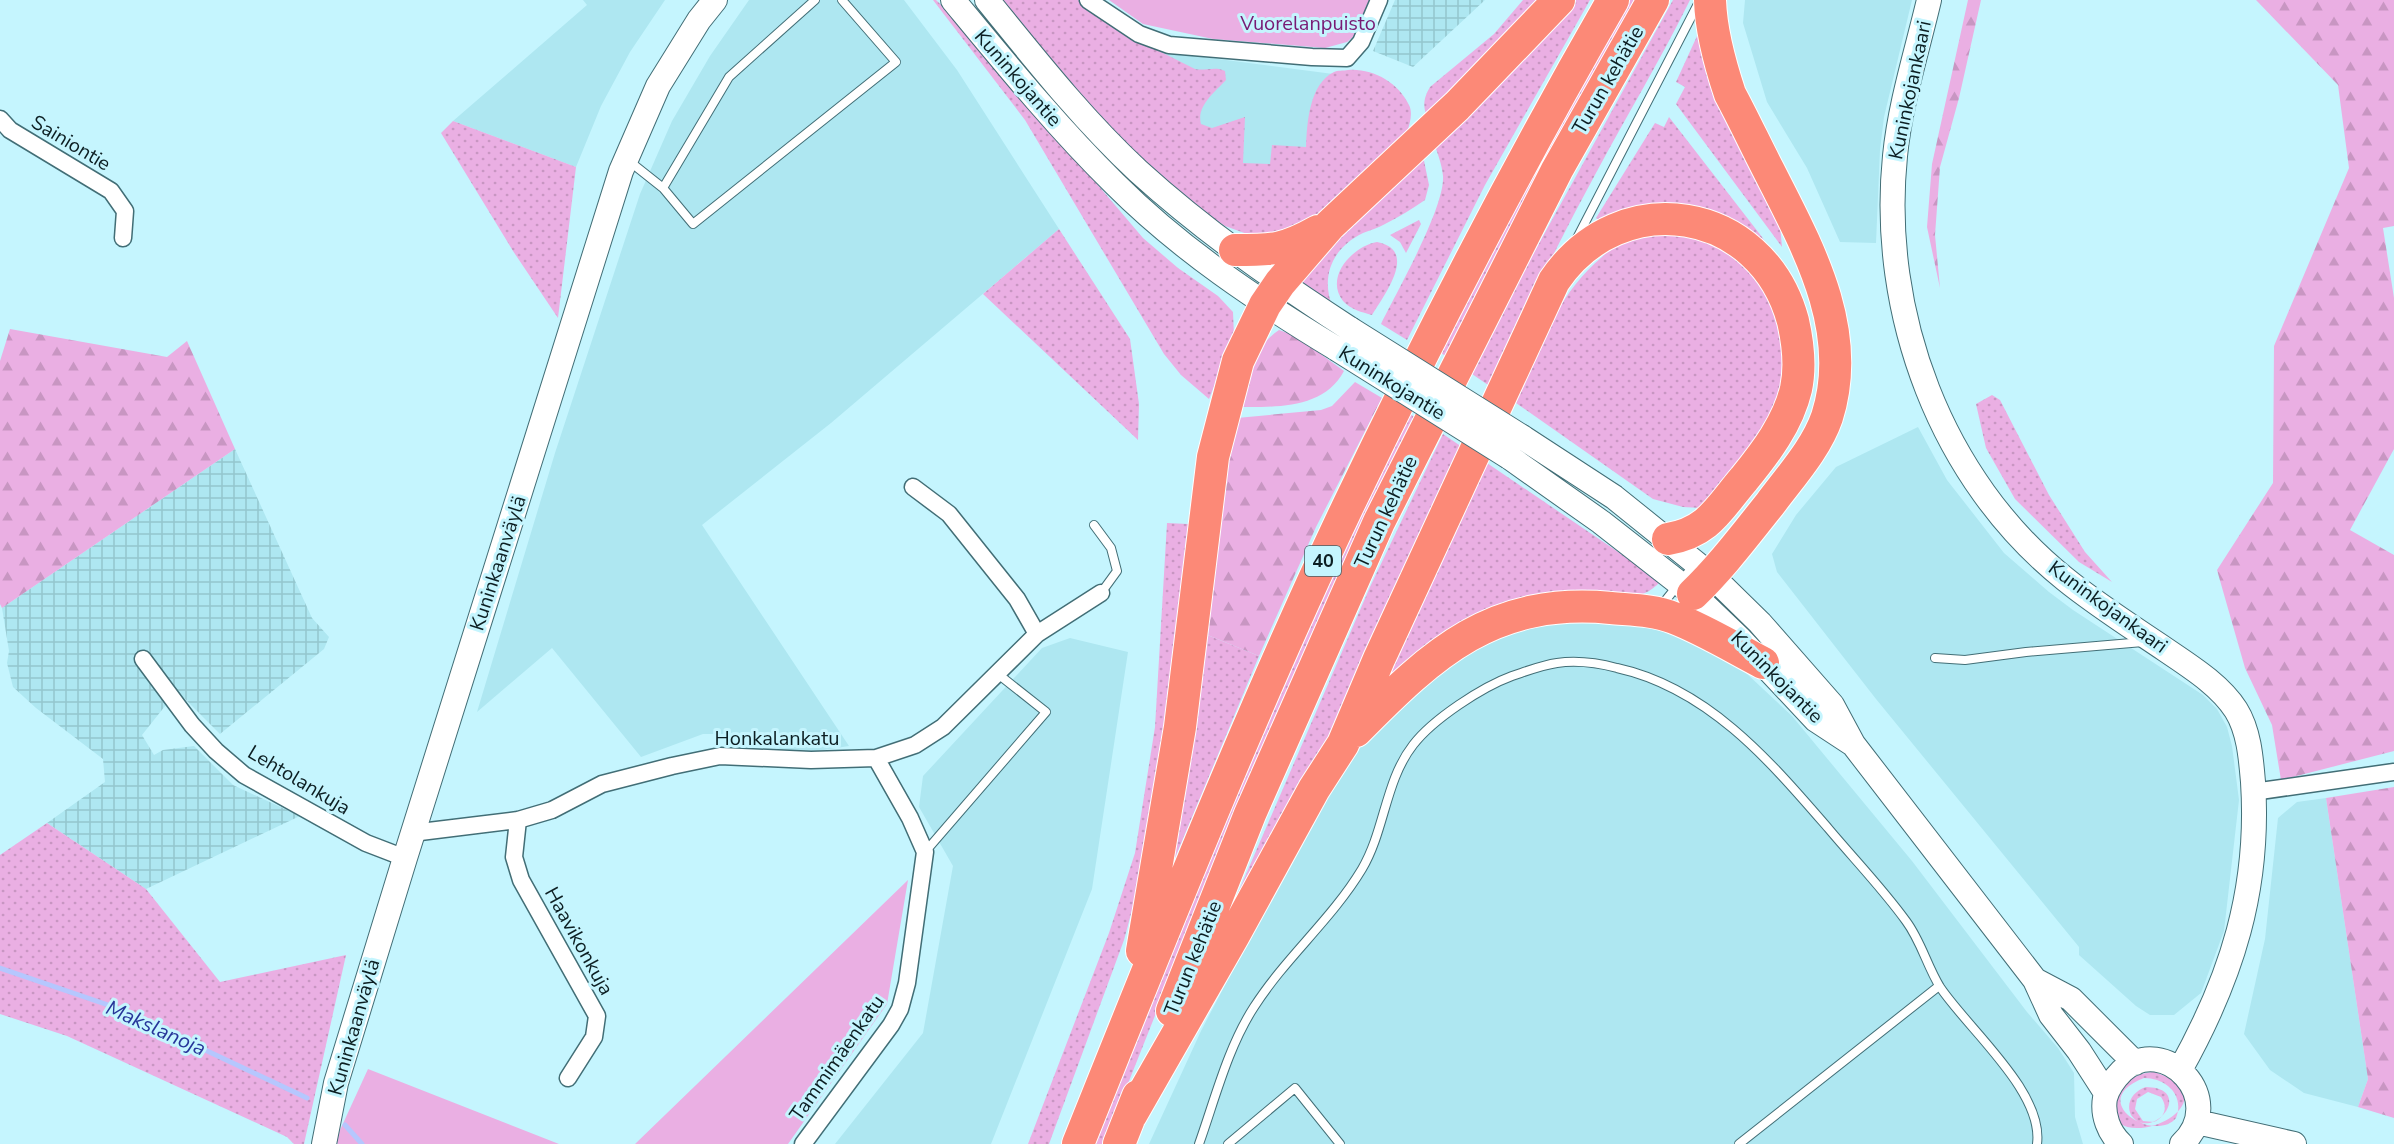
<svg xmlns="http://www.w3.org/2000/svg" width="2394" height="1144" font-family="'Nunito Sans',sans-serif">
	<defs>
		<pattern id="industrial-grid" width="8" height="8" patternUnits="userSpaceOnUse" patternTransform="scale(1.5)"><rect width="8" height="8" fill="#aee7f1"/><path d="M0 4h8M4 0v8" fill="none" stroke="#94c6ce"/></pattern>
		<pattern id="grass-dots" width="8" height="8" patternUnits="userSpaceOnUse" patternTransform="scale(1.5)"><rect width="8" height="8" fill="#eaafe3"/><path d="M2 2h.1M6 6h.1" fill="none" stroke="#c896c2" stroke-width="1.8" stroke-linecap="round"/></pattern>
		<pattern id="forest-firs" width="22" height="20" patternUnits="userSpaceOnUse" patternTransform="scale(1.5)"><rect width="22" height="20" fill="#eaafe3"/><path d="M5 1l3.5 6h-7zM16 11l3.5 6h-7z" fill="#c896c2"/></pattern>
	</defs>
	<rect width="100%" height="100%" fill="#c5f5fe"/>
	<path fill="#aee7f1" d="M583,0H665L630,52L601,106L576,167L453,121L587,5Z
		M749,0H904L957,70L1059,229L831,423L702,525L849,746L798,754L726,734H703L641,757L552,648L477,712L555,453L640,194L672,121L710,56Z
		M1745,0H1912L1884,117L1880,150L1876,243L1840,242L1807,168L1767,102L1743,23Z
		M1141,49L1356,77L1289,182L1205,162Z
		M1918,427L1947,480L2004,553L2049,592L2073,610L2203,695L2217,709L2227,727L2232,746L2239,800L2224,931L2201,993L2174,1015H2150L2136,1006L2079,955V947L1876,699L1777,572L1772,554L1796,515L1836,467Z
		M1528,620H1650L1724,655L1745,672L1792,716L1912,861L2027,1012L2058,1048L2074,1073L2075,1117L2083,1144H1149L1201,1031L1324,796L1368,737L1423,676Z
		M1070,638L1128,652L1092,889L991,1144H835L923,1033L953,866L919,807L923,776L1042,648Z
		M2326,798L2368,1079L2358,1107L2304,1093L2270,1070L2244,1034L2265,939L2278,818L2297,802Z"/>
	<path fill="url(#industrial-grid)" d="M1395,0H1485L1413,67L1373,51Z
		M235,449L312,618L329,637L324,649L220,734L177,691L142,735L154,755L163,750L194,746L233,785L300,816L146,889L47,823L105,782L103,759L36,708L13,687L7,663L9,651L2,608Z"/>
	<path fill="url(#grass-dots)" fill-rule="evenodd" d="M933,0H936L961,24L1143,238L1178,268L1218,296L1233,312L1234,336L1209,399L1181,375L1164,354L1025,120Z
		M1001,0H1078L1129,36L1195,69C1205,71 1216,66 1225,71L1226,80C1215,92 1196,106 1201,124L1212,128L1245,117L1243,163L1270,164L1272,145L1306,147C1307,124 1309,84 1334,72C1337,70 1344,71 1348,70C1372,68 1398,82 1409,105C1413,113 1410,123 1407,132L1307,226L1298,232L1250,235L1225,226L1208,215L1158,176L1095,114Z
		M1523,0H1544L1427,118C1423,106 1423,99 1430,87L1494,34Z
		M1571,0H1590L1485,185L1407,340L1381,324C1396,293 1445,208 1443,176C1442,164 1437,152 1433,140Z
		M1626,0H1635L1544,164L1447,357L1438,351Z
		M1673,0H1690C1661,59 1627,115 1596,173C1558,243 1523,314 1491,387L1472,374L1509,298Z
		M1703,23L1780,226L1782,247L1676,104L1685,87L1676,82Z
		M1669,117L1762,237L1772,254L1752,236L1599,221L1596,218L1655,123L1664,127Z
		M453,121L576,167L558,318L513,251L441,133Z
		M1422,151L1429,185L1425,200C1412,209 1399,217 1385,224C1378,228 1370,230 1363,233C1332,248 1320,277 1333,308L1301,284L1305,272Z
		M1419,220L1421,224L1406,253L1400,242L1390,235Z
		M1059,229L1130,339L1139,404L1138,440L983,294Z
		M1674,231L1723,246L1766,284L1787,357L1777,402L1763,429L1742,460L1701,508L1683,507L1653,499L1516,403C1539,350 1556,295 1602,257C1607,252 1613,246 1620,243C1637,234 1655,233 1674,231Z
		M1377,242C1419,250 1384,295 1372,315C1362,312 1351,310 1343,301C1324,277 1353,246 1377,242Z
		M1992,395L2000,400L2049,495L2085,552L2112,582L2079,562L2015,499L1986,448L1976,404Z
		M1408,413L1418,419L1160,1003L1104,1144H1093L1278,694Z
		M1443,434L1465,449L1326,742L1228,916L1370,587Z
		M1484,461L1661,581C1642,601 1631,595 1605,595L1383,685Z
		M1167,523L1188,524L1186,609L1146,858L1124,940L1049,1144H1028L1109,933L1135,853L1155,727Z
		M1205,634L1259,656L1170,870Z
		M47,823L146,889L220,982L346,955L304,1144H294L287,1137L67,1036L0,1014V855Z
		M2154,1072C2228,1095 2148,1144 2119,1123C2106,1096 2128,1073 2154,1072ZM2144,1078C2166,1078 2185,1095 2176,1118C2155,1144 2084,1101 2144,1078Z
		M2146,1087C2197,1088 2151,1144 2131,1115C2125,1102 2134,1091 2146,1087ZM2148,1092L2161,1097C2168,1107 2165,1117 2154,1122L2143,1121L2135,1109L2137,1099Z"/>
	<path fill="url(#forest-firs)" d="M1968,0H1981L1959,98L1940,167L1935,235L1940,288L1927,227L1932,164Z
		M2256,0H2394V226L2383,228L2394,298V449L2350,530L2394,555V751L2281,780L2272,725L2245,668L2217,570L2273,483L2274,346L2349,168L2338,85Z
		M10,329L167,357L187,341L235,449L2,608L0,604V361Z
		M1279,330L1296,336L1344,371C1324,409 1276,407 1240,407C1241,399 1240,389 1243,382C1248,364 1263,340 1279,330Z
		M1355,382L1382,398L1316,527L1259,656L1205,634L1222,474L1237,418L1321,410L1332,406Z
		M2394,787V1118L2358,1107L2368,1079L2326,798Z"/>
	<path fill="#eaafe3" d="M1109,0H1372L1361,30L1347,42L1325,48L1213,39L1143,24Z
		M908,880L887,1004L788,1144H635Z
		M368,1069L559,1144H338L335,1141Z"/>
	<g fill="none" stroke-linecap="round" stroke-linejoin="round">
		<path stroke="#b5c7fe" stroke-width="5" d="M0,968L114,1007L307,1098
			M345,1125L362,1144"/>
		<g stroke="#426e76" stroke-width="10">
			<path id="lane" d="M629,161L663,188L693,224L896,62L842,0
				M663,188L729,77L815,0
				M1575,242L1700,0
				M1094,525L1111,548L1117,571L1101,593
				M1661,606L1694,565
				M1935,658L1965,660L2026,652L2143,642
				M925,852L1046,712L998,674
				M1199,1144C1215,1099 1228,1047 1254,1007C1286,957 1332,919 1362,869C1385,830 1385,781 1413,745C1433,719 1482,687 1512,676C1527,671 1542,665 1557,663C1578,660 1598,663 1617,668C1708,688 1770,761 1828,828C1854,859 1883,889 1906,921C1921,941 1927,966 1940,987C1968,1029 2044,1092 2037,1144
				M1228,1144L1295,1088L1340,1144
				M1739,1144L1939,986"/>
		</g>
		<g stroke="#426e76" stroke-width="19">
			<path id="street" d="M1088,0L1139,34L1169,45L1312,57L1347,58L1361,42L1379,0
				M0,119L10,130L111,191L125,211L123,238
				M913,487L949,514L1017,599L1037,634
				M143,659L192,725L216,751L244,775L366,843L405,858
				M2253,792L2394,772
				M518,820L514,857L521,880L597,1016L594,1037L568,1078
				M412,833L518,820L552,810L602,784L672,766L720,756L811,760L876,758L915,745L943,727L1037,634L1101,593
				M803,1144L891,1025L900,1009L907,983L925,852L910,818L876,758"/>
		</g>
		<g stroke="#426e76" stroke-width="26">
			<path id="secondary" d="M953,0C1005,63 1057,127 1115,184C1181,250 1258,301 1337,349
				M987,0C1035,59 1082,119 1138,171C1204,231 1276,281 1350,329
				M1929,0C1917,51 1900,104 1895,156C1879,313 1941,480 2065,579C2097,605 2132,627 2166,650C2191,667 2220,685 2236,710C2249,731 2251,758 2253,782C2260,889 2232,977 2180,1070
				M1522,437L1614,497L1712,576L1760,623L1832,705L1853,744L2035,980L2051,1015L2079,1051L2106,1093
				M1509,457L1601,522L1693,594L1740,639L1816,720L1851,743
				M2035,980L2071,999L2135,1063
				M2197,1122L2294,1144
				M324,1144L336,1083L405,858L621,171L658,86L699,20L715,0
				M2121,1144C2109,1133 2102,1115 2105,1098C2108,1087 2114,1079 2122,1071C2164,1032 2229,1099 2182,1144"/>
		</g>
		<g stroke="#fff" stroke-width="34">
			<path id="highway" d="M1235,250C1274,250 1284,250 1318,231
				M1693,594C1722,566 1745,535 1770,504C1790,477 1816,449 1827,417C1855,330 1807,246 1769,171C1756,146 1744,120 1730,94C1720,64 1711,32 1710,0
				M1356,731C1434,652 1493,597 1611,608C1633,610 1654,610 1674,618C1705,630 1734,648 1763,663
				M1142,951L1180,727L1213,457L1238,361L1265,305L1280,283L1330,225L1457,106L1559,0
				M1172,1011L1250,814L1379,522L1557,170L1653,0
				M1131,1115L1234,935L1314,789L1343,744L1379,659L1554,281C1620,183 1762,205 1793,321C1798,343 1801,366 1796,389C1788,423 1766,452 1744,479C1719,508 1709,532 1668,539
				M1078,1144C1164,930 1249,715 1348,506C1430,335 1518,165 1613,0
				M1119,1144L1138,1096"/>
		</g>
		<use href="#lane" stroke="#fff" stroke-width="8"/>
		<use href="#street" stroke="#fff" stroke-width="16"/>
		<use href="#secondary" stroke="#fff" stroke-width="24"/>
		<use href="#highway" stroke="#fc8977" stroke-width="32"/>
		<g stroke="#426e76" stroke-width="26" stroke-linecap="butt">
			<path id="secondary-bridge" d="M1350,329L1522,437
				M1337,349L1509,457"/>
		</g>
		<use href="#secondary-bridge" stroke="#fff" stroke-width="24"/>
	</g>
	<g text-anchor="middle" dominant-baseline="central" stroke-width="6" stroke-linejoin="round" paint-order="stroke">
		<rect fill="#c5f5fe" stroke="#445e64" stroke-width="1.5" x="1305" y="546" width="36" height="30" rx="4.5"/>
		<g font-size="18" font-weight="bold" fill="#0c1e22">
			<text x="1323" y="561">40</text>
		</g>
		<g font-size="20" fill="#781a74" stroke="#c5f5fe">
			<text x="1308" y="23">Vuorelanpuisto</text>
		</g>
		<g font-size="20" fill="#0c1e22" stroke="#c5f5fe">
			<text transform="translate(1018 78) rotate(49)">Kuninkojantie</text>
			<text transform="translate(1608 80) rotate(-60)">Turun kehätie</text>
			<text transform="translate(1910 90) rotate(-78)">Kuninkojankaari</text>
			<text transform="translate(71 143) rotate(31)">Sainiontie</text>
			<text transform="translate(1392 383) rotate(32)">Kuninkojantie</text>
			<text transform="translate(1386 512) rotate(-65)">Turun kehätie</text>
			<text transform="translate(498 563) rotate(-72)">Kuninkaanväylä</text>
			<text transform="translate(2108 607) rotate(36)">Kuninkojankaari</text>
			<text transform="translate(1777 677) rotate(45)">Kuninkojantie</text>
			<text x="777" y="738">Honkalankatu</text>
			<text transform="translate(299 780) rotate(31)">Lehtolankuja</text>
			<text transform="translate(579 941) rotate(61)">Haavikonkuja</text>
			<text transform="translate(1193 958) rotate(-68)">Turun kehätie</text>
			<text transform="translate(354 1027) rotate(-74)">Kuninkaanväylä</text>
			<text transform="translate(837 1058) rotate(-55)">Tammimäenkatu</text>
		</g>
		<g font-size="21" font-style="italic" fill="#263599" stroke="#c5f5fe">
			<text transform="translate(156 1028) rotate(24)">Makslanoja</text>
		</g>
	</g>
</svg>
